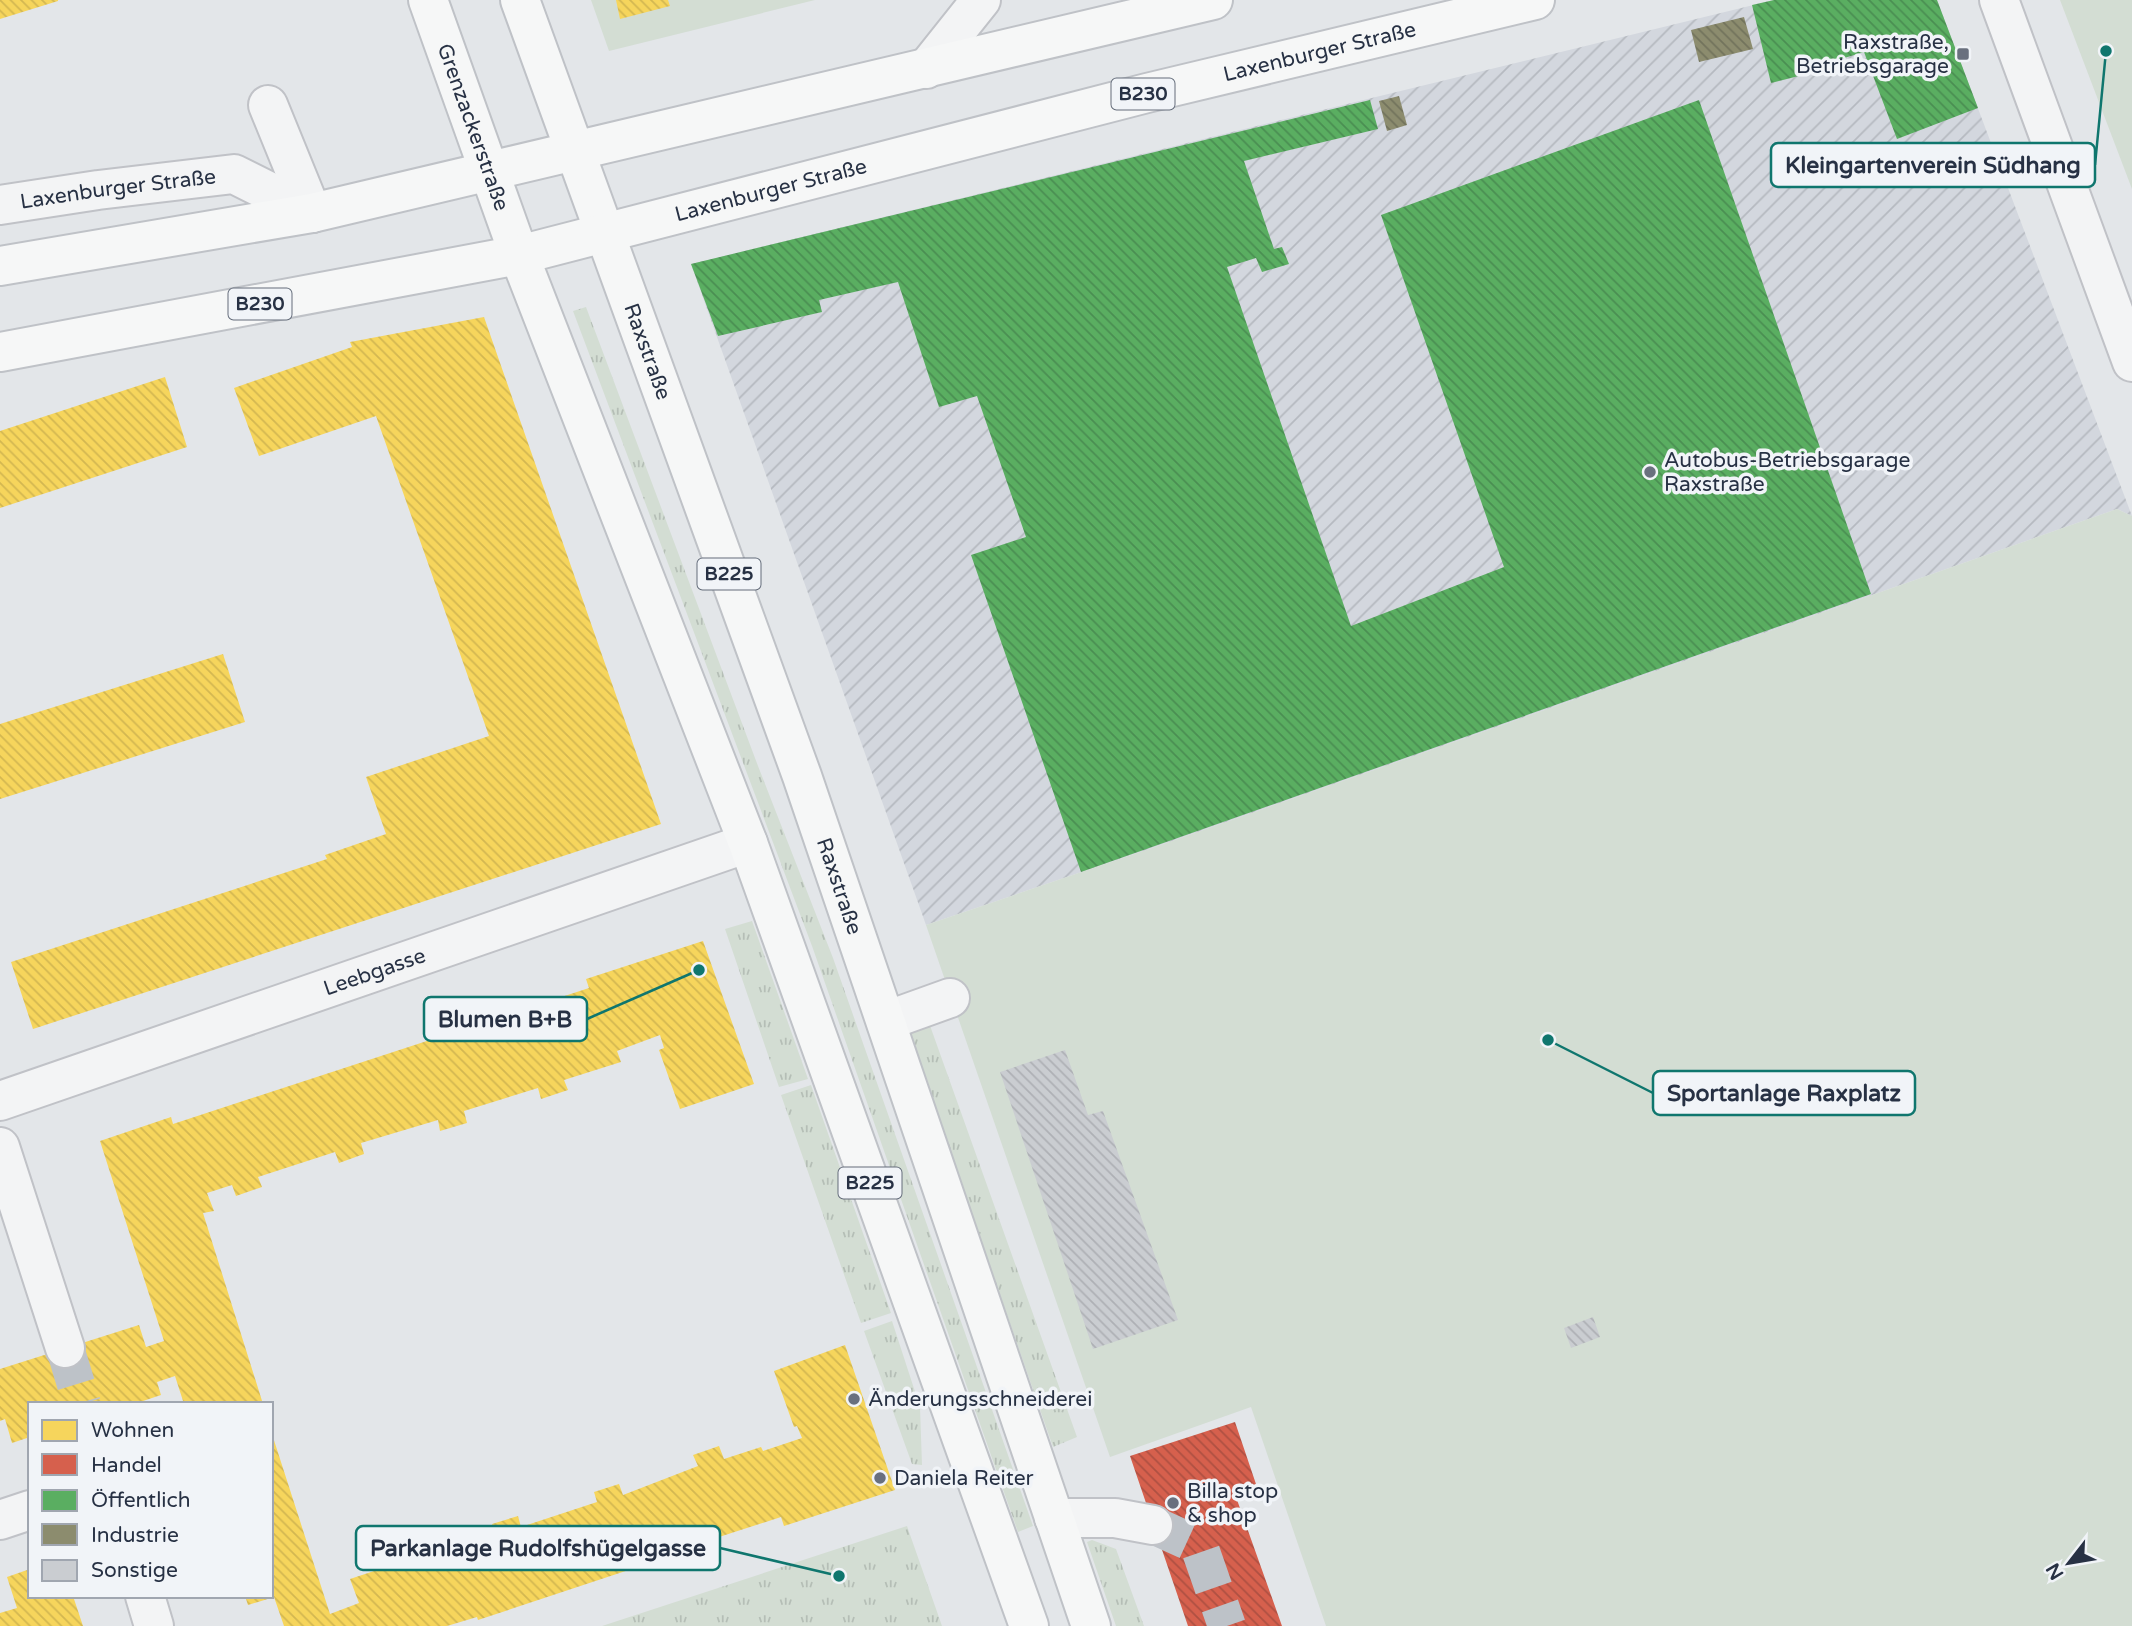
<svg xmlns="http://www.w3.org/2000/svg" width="2132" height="1626" font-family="'Varela Round',sans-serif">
	<defs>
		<pattern id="industrial-furrows" width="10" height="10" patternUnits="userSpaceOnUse" patternTransform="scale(1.75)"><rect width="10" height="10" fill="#d3d7de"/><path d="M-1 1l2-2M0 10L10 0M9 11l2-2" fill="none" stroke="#b5b9c0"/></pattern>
		<pattern id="grass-tufts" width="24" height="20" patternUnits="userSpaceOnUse" patternTransform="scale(1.75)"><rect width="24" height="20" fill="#d3ddd3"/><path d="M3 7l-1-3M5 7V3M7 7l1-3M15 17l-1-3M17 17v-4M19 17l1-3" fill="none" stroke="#b5beb6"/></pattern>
		<pattern id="homes-back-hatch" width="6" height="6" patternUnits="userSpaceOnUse" patternTransform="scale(1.75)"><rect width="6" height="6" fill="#f6d55c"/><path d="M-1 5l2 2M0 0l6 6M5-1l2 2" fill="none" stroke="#d3b751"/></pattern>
		<pattern id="shops-back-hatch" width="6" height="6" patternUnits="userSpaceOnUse" patternTransform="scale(1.75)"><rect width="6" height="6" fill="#d6604d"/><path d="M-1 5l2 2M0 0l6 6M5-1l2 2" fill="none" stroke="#ae5042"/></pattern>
		<pattern id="public-back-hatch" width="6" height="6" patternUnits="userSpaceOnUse" patternTransform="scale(1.75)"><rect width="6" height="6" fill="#5aae61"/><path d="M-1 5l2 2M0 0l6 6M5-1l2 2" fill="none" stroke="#4a8e52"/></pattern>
		<pattern id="industry-back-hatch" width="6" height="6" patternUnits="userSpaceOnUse" patternTransform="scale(1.75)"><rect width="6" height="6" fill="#8c8c6e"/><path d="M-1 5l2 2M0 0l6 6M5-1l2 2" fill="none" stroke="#72735c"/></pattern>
		<pattern id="building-back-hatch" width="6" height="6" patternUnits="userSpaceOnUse" patternTransform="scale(1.75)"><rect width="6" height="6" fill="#cacdd1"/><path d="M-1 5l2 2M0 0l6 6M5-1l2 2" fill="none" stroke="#aeb0b5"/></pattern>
	</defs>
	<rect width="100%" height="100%" fill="#e3e6e9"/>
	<path fill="url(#industrial-furrows)" d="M1774,0H1937L2132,516L2117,509L1155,847L926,925L691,264Z"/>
	<path fill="url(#grass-tufts)" d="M586,307L758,766L833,958L1033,1526L1018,1532L812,946L573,311Z
		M752,921L808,1079L779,1087L725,929Z
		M928,1020L1077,1437L1053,1447L907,1027Z
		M811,1085L891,1313L861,1323L781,1095Z
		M892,1321L920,1407L922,1465L912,1464L864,1331Z
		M907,1526L942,1626H602Z
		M1092,1540L1116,1549L1144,1626H1116L1087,1542Z"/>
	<path fill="#d3ddd3" d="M591,0H815L609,51Z
		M2060,0H2132V189Z
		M2117,509L2132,516V1626H1326L1251,1407L1110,1457L926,925L1155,847Z"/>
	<path fill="url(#homes-back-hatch)" d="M0,0H58V1L0,19Z
		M616,0H668L670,6L620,19Z
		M484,317L661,824L33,1029L11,962L327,859L325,855L386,834L366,777L489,736L376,416L259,456L234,388L352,347L350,342Z
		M165,377L187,447L0,508V431Z
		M223,654L245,722L0,799V724Z
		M703,941L754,1084L680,1109L659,1050L664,1048L660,1035L617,1051L621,1062L564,1080L568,1090L541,1099L538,1088L464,1111L467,1123L440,1131L438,1120L361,1143L364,1154L339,1163L335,1152L258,1177L262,1187L236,1196L232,1185L207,1193L214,1211L203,1213L263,1404H184L175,1376L157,1382L161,1395L134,1404H30V1437L12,1443L5,1419L0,1421V1369L139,1325L146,1347L164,1341L100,1141L171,1117L173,1124L589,988L586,979Z
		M845,1345L895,1490L784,1526L781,1517L685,1548L686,1551L478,1620L477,1617L447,1626H284L274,1597L248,1605L245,1596H271V1431L330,1614L359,1603L350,1579L392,1565L388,1553L414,1545L417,1557L461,1543L463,1546L496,1535L492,1524L518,1516L521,1527L597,1502L594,1492L619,1484L623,1495L698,1466L693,1455L719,1446L724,1459L761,1447L763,1451L802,1438L797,1426L794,1427L774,1371Z
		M30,1569V1596H73L83,1626H0V1613L17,1608L7,1577Z"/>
	<path fill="url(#shops-back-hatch)" d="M1235,1422L1258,1490L1236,1497L1282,1626H1188L1130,1456Z"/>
	<path fill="url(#public-back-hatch)" d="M1774,0H1937L1978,108L1897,139L1864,52L1841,59L1842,65L1771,83L1752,5Z
		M1370,100L1378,129L1244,161L1274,249L1282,247L1289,264L1262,272L1256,258L1227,267L1351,626L1504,567L1381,215L1699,100L1871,594L1081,872L971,555L1026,537L977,396L939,407L898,282L819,300L822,312L718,336L691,264Z"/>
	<path fill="url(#industry-back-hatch)" d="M1744,17L1753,49L1699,62L1691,30Z
		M1399,96L1407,125L1387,131L1379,101Z"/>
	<path fill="url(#building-back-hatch)" d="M1065,1050L1088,1115L1103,1111L1178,1320L1093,1349L1000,1072Z
		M1593,1317L1600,1337L1571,1348L1564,1328Z"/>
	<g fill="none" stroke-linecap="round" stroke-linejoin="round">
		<path stroke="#bdc2c8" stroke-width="38" stroke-dasharray="38 19" stroke-linecap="butt" d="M65,1348L82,1404
			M1153,1525L1199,1546L1227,1626"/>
		<g stroke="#c0c2c7" stroke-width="42">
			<g id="minor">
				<path d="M1999,0L2132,362"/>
				<path d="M926,69L981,0"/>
				<path d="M268,105L312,213"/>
				<path id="s1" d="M0,205L98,190L234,174L312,213"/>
				<path d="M886,1021L950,998"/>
				<path id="s2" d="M0,1101L748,843"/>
				<path d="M0,1147L65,1348"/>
				<path d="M1054,1518H1115L1153,1525"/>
				<path d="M0,1520L30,1510"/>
				<path d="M145,1596L154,1626"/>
			</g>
		</g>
		<g stroke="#bfc2c7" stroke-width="42">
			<g id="major">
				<path id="s3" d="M428,0L519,255L748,843L1029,1626"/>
				<path id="s4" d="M520,0L802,776L1091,1626"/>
				<path d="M0,266L312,213L1213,0"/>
				<path id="s5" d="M0,352L519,255L1147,93L1535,0"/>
			</g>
		</g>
		<use href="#minor" stroke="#f3f4f5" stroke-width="38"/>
		<use href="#major" stroke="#f6f7f7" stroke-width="38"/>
	</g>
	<g fill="#69707e" stroke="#f1f4f8" stroke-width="2.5">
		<rect x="1956" y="47" width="14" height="14" rx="3.5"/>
		<circle cx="1650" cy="472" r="7"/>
		<circle cx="854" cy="1399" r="7"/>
		<circle cx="880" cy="1478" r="7"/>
		<circle cx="1173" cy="1503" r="7"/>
	</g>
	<g text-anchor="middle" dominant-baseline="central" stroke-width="7" stroke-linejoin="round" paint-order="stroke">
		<g fill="#f1f4f8" stroke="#646c7a" stroke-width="2">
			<rect x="1111.5" y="78.5" width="63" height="31" rx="5"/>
			<rect x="228.5" y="288.5" width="63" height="31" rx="5"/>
			<rect x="697.5" y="558.5" width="63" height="31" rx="5"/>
			<rect x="838.5" y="1167.5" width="63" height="31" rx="5"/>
		</g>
		<g font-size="19" font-weight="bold" fill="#273144">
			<text x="1143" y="94">B230</text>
			<text x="260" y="304">B230</text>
			<text x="729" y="574">B225</text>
			<text x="870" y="1183">B225</text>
		</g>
		<g font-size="21" fill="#273144" stroke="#f1f4f8" text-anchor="start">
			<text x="1949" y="42" text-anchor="end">Raxstraße,<tspan x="1949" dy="24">Betriebsgarage</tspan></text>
			<text x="1664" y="460">Autobus-Betriebsgarage<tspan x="1664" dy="24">Raxstraße</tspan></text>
			<text x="868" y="1399">Änderungsschneiderei</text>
			<text x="894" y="1478">Daniela Reiter</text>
			<text x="1187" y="1491">Billa stop<tspan x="1187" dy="24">&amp; shop</tspan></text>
		</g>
		<g font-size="21" fill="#273144" stroke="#f1f4f8">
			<text stroke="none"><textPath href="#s5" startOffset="1354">Laxenburger Straße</textPath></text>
			<text stroke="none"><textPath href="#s3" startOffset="135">Grenzackerstraße</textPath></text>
			<text stroke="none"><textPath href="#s1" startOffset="119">Laxenburger Straße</textPath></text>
			<text stroke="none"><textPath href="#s5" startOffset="788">Laxenburger Straße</textPath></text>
			<text stroke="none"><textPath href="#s4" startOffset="374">Raxstraße</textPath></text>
			<text stroke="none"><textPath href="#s4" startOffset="942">Raxstraße</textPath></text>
			<text stroke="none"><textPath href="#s2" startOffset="396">Leebgasse</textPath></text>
		</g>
	</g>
	<path fill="none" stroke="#0f766e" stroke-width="2.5" d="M2106 51L2095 165M699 970L587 1019M1548 1040L1653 1093M839 1576L720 1548"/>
	<g fill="#0f766e" stroke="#f1f4f8" stroke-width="2.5">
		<circle cx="2106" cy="51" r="7"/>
		<circle cx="699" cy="970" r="7"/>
		<circle cx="1548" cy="1040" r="7"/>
		<circle cx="839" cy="1576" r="7"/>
	</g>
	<g fill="#f1f4f8" stroke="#0f766e" stroke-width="2.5">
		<rect x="1771" y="143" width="324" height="44" rx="7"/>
		<rect x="424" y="997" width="163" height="44" rx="7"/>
		<rect x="1653" y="1071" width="262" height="44" rx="7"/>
		<rect x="356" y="1526" width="364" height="44" rx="7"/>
	</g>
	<g font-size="23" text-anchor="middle" font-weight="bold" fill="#273144">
		<text x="1933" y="173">Kleingartenverein Südhang</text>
		<text x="505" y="1027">Blumen B+B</text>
		<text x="1784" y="1101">Sportanlage Raxplatz</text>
		<text x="538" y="1556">Parkanlage Rudolfshügelgasse</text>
	</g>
	<rect x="28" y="1402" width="245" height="196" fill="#f1f4f8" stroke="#a0a6b0" stroke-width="2"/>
	<rect x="42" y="1420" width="35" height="21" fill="#f6d55c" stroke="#a0a6b0" stroke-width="2"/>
	<text x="91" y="1437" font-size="21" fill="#273144">Wohnen</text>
	<rect x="42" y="1454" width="35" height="21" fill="#d6604d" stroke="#a0a6b0" stroke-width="2"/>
	<text x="91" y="1472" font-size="21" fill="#273144">Handel</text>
	<rect x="42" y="1490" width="35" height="21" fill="#5aae61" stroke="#a0a6b0" stroke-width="2"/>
	<text x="91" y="1507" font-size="21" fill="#273144">Öffentlich</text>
	<rect x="42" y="1524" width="35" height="21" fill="#8c8c6e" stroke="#a0a6b0" stroke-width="2"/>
	<text x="91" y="1542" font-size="21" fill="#273144">Industrie</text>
	<rect x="42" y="1560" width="35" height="21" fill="#cacdd1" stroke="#a0a6b0" stroke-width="2"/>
	<text x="91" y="1577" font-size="21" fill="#273144">Sonstige</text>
	<g transform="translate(2069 1563) rotate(239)" stroke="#f1f4f8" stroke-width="5" paint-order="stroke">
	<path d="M0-5L12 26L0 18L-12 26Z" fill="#273144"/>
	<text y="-10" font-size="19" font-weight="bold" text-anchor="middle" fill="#273144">N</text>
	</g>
</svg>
